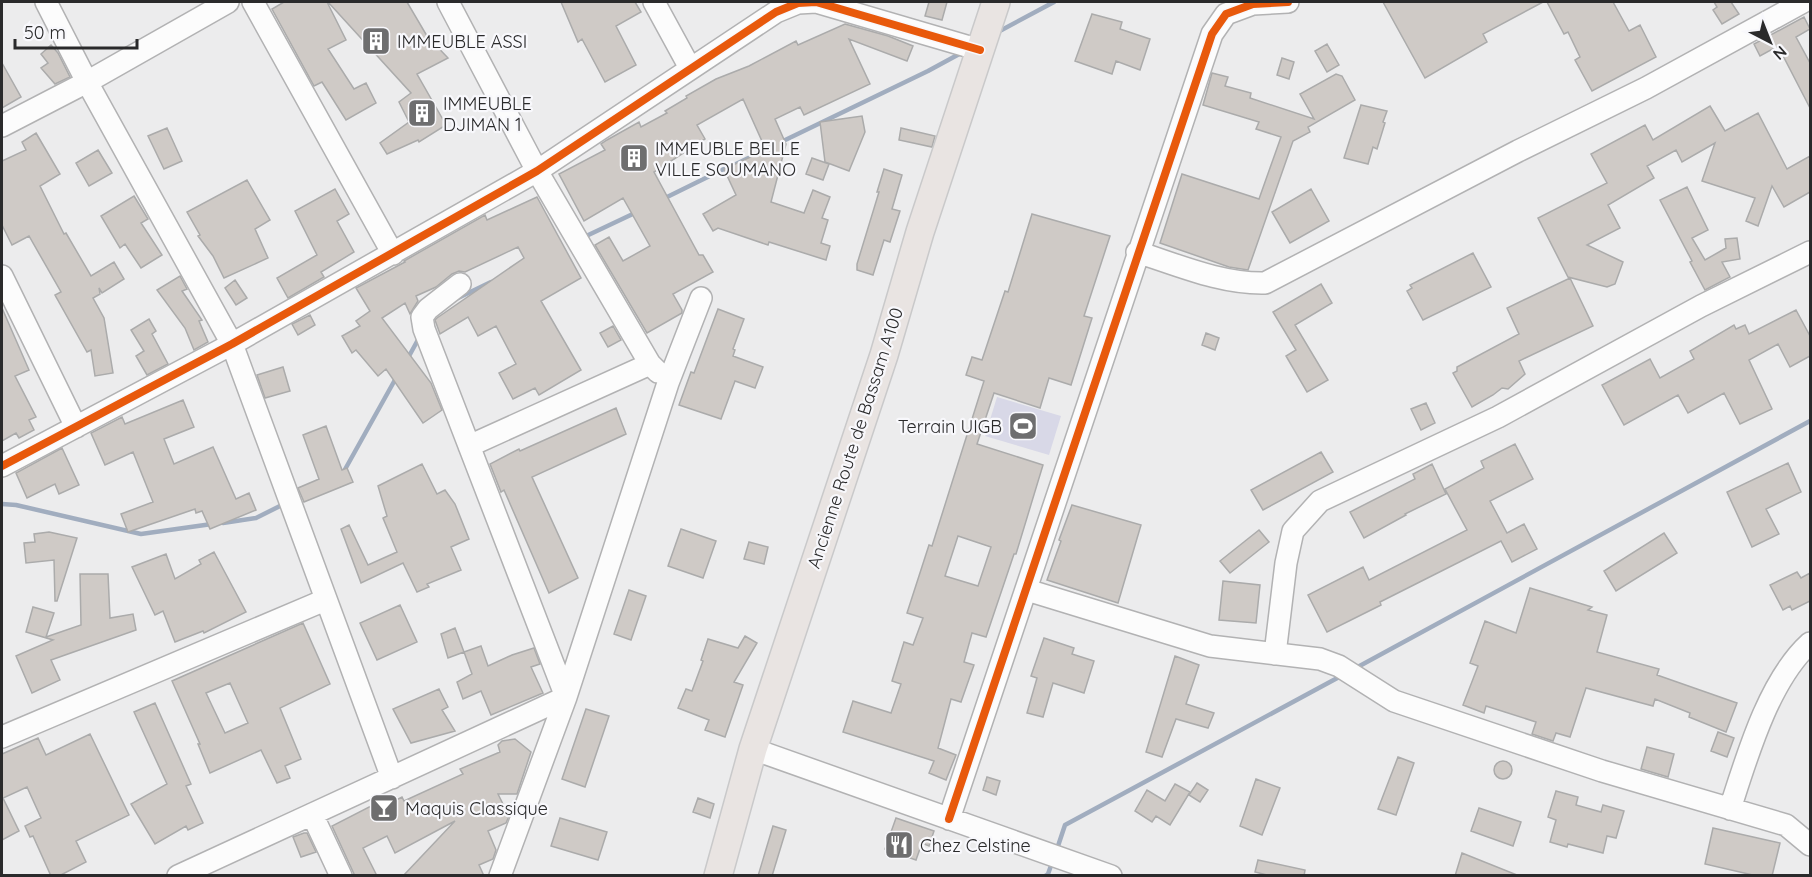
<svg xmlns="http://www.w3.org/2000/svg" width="1812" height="877" font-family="Quicksand,sans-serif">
	<rect width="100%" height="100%" fill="#ececed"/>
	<path fill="#d8d8e7" d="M997,397L1061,416L1049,455L985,436Z"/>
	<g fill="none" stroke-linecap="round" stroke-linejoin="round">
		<path stroke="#a1adbf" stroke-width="4.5" d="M996,33L1054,2
			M779,143L928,71L963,52
			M736,164L769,148
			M663,199L728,167
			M582,238L637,212
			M458,298L491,282
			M408,358L420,336
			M343,473L396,378
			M2,504L16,505L141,534L212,524
			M223,523L256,518L286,503
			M1354,669L1810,421
			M1057,849L1065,825L1341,676
			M1045,876L1048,874L1053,860"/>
	</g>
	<path fill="#cfcac6" stroke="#ababab" stroke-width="1.5" fill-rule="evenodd" d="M284,2H327L346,40L328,49L354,89L366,83L376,103L346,120L322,82L314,86L272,9Z
		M328,2H407L427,36L448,58L417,74L446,125L419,142L418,140L387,154L380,143L409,122L399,102L411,93Z
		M561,2H635L641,12L616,26L636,65L605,82L582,39L578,42Z
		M929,2H947L942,20L925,16Z
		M1383,2H1543L1483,34L1487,42L1425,78Z
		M1547,2H1613L1629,31L1640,25L1656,57L1592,91L1575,60L1580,57L1568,32L1564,34Z
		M1714,2H1731L1739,14L1722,24L1713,10L1717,7Z
		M1092,14L1122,22L1120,29L1150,39L1140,70L1116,61L1112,74L1075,61Z
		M1804,17L1810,29L1796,37L1810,63V108L1778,46L1760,56L1754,44Z
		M845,24L888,36L913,46L907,61L849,39L870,84L804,115L800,107L775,119L786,144L771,202L804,213L813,190L830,197L822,218L828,220L821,243L830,246L826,260L769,242L768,245L718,228L713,231L703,214L736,195L724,169L766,150L743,99L697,125L705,139L654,172L699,255H703L713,272L673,294L682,310V313L647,333L595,245L609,237L623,261L650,246L623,198L584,221L559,174L605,150L601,144L607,140L639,122L641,127L667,113L665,111L687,98L686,96L716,79L749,66L796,41L798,45Z
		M1327,44L1339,65L1327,72L1315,51Z
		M51,45L58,53L70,77L55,84L41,68L48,63L41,54Z
		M1282,58L1294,62L1289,79L1277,75Z
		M2,63L21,97L2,108Z
		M1212,73L1228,77L1225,86L1251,93L1250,98L1314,119L1300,94L1336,74L1342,76L1355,100L1308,127L1310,132L1293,141L1248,270L1229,267L1160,243L1182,174L1259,199L1281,137L1256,129L1259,122L1203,105Z
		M1361,105L1387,111L1383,122L1385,123L1377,149L1373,147L1368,164L1344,158Z
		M1710,106L1725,131L1758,113L1787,169L1810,156V192L1784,207L1772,186L1758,226L1746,221L1755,198L1702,181L1715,143L1682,162L1676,150L1647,166L1654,178L1608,205L1620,228L1587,245L1623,262L1615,284L1607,287L1568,277L1538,218L1607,183L1591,154L1645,125L1653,140Z
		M862,116L865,132L849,171L825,162L820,122Z
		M167,128L182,161L164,169L148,136Z
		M901,128L935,136L932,147L899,140Z
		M36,133L60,174L40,186L64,234L66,233L91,276L114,262L124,279L102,293L99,288L100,294L93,298L104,318L113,373L95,376L91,350L87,352L55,295L61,292L29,236L12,245L2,225V161L26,150L22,142Z
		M98,150L112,173L89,186L76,163Z
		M812,158L829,164L823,180L806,174Z
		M884,169L902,175L892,209L900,211L890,242L884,240L873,275L857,270V264L879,192H877Z
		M247,180L270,220L255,229L268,258L224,278L213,256L198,236L200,235L187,212Z
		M1687,187L1708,230L1692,238L1705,260L1726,248L1725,239L1737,238L1740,259L1722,262L1730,277L1705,290L1690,262L1692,261L1660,200Z
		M335,189L349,214L337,221L354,252L321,272L324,277L288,298L277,278L317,255L295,211Z
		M1311,189L1329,221L1290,243L1272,212Z
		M134,196L148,219L141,223L162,255L141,268L125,244L120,248L101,216Z
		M537,197L581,278L541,301L581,370L539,395L535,388L513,399L499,373L516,364L496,326L478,336L468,317L440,334L435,320L437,318L524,258L518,247L465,272L459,271L452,274L436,287L416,296L418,301L410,314L405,303L382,318L431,383L442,410L423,423L386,369L378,376L356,350L352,353L342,336L360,326L356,321L370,311L356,288L405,262L404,261L485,215L487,220Z
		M1032,214L1110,236L1084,316L1092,318L1071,385L1049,378L1040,408L994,393L977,444L1043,465L1016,554H1014L986,637L972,633L964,662L974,665L961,702L951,699L938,748L956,755L946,780L929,773L934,761L843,732L853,701L891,713L901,684L892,681L904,642L913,645L923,618L907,613L929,545L932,546L984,381L966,375L972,357L982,360L1005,291L1008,292ZM958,536L991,547L978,586L945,576Z
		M1473,253L1491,287L1423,320L1407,291L1412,288L1410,285Z
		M180,276L187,289L182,291L202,320L199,321L208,342L194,350L185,328L157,290Z
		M1570,278L1593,326L1519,361L1525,374L1508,389L1502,388L1493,395L1472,407L1453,373L1457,371V367L1519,334L1507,308Z
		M235,280L247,298L236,305L225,288Z
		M1321,284L1332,303L1295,325L1328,380L1307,392L1286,356L1296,350L1273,312Z
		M2,308L29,370L15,376L36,417L29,420L34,430L19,438L16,433L2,441Z
		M718,309L744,319L733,349L735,350L733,356L763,367L755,388L735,381L721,419L679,405L691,372L694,373Z
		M1796,310L1810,336V356L1790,367L1778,344L1749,360L1772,409L1740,424L1724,393L1688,413L1678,395L1624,425L1602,385L1650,359L1660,378L1694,359L1690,351L1734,325L1736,329L1745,325L1749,334Z
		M310,315L315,325L298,335L292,324Z
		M149,319L156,331L152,334L168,364L147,375L136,356L144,351L131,330Z
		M613,326L621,340L608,347L600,333Z
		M1206,333L1219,338L1215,350L1202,345Z
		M283,367L290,391L265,398L257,375Z
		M183,400L194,427L164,439L174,464L213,447L236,499L249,493L256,510L210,529L202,511L196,513L195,509L128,532L121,514L153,502L133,452L105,465L91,433L122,417L125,424Z
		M1426,403L1435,423L1421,430L1411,409Z
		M616,408L626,434L532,477L578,578L549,593L504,490L501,492L490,464L519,449L520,451Z
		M326,426L342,470L347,468L353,482L304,502L298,488L319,479L303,435Z
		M1515,444L1533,479L1490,501L1507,533L1524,524L1537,549L1512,562L1501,541L1380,602L1381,605L1327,632L1308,595L1363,567L1369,580L1467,530L1445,489L1484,468L1481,461Z
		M62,448L79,485L59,494L55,484L27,498L16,473Z
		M1321,452L1333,472L1263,510L1251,490Z
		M1788,463L1801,492L1766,509L1779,534L1752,547L1727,492Z
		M422,464L437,494L445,490L455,504L469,539L451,547L461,570L427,584L429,587L417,592L403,563L361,583L341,529L349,525L368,565L397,552L383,518L387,516L378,486Z
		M1432,464L1446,494L1405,514L1406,515L1364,538L1350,512L1415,479L1413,474Z
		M1072,505L1141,525L1118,603L1047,580L1061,541L1059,540Z
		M681,529L716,541L703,578L668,566Z
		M1259,530L1269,542L1230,573L1220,561Z
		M49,532L77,538L57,601H55L54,560L26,563L24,543L35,542L34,534Z
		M1664,533L1677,553L1616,591L1604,571Z
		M749,542L768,547L764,564L744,559Z
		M214,552L246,612L204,633L203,631L175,642L163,611L155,615L132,567L166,554L175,579L201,564L199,560Z
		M1797,572L1801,578L1810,573V601L1792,610L1790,606L1783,610L1770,585Z
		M80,574H108L110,618L133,614L136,630L51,660L60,680L32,693L16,656L53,640L26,632L33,607L54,613L46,637L81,625Z
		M1223,581L1260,585L1256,623L1219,620Z
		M1530,588L1592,607L1588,610L1607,615L1597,652L1659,669L1657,675L1737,703L1726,732L1689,717L1690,713L1655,699L1653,706L1586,688L1570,737L1556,733L1553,741L1532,734L1536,722L1486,706L1484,713L1463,705L1478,666L1470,663L1485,621L1516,633Z
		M629,590L646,596L631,640L614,634Z
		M400,605L417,642L377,660L360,623Z
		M303,623L330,684L280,708L301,759L285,766L290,778L277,783L261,750L210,773L198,744H200L172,681ZM230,683L248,723L225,733L206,693Z
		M455,628L464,652L448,658L441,634Z
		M745,636L757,643L734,682L743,685L725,737L705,730L709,720L678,708L686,689L692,691L703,661L701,660L708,639L738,648Z
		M1044,638L1074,648L1072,654L1094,661L1084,693L1053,683L1043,717L1027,713L1037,678L1031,676Z
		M481,646L488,666L512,655L534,648L540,664L531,667L543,693L491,715L481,691L463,699L457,682L472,674L464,652Z
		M1175,656L1199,665L1186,704L1214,713L1208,728L1176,719L1162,757L1146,752Z
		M439,689L448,707L442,710L455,731L411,743L393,709Z
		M155,703L191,784L186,786L203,823L188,830L186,826L155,844L131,804L167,784L134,712Z
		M586,709L609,716L585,787L562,779Z
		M1718,732L1734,738L1727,757L1711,751Z
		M90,734L129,815L76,841L86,862L59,876H51L33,836L30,837L25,826L41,818L27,787L3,798L19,831L2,840V754L38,738L46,755Z
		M515,739L531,752L517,794H498L509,816L506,823L488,831L496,850L493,859L479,865L484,876H403L455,821L395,853L387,836L363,848L377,876H355L332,826L371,806L373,812L402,797L404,801L463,774L460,769L500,752L498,745L502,741Z
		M1647,747L1674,754L1668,777L1641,769Z
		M1398,757L1414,763L1396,815L1378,809Z
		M1494 770a9 9 0 1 1 18 0a9 9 0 1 1-18 0Z
		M987,777L1000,781L996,795L983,790Z
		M1256,779L1280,788L1262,835L1240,826Z
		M1197,783L1208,790L1200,802L1189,795Z
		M1175,784L1190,792L1170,825L1156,816L1152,822L1135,811L1147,790L1165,801Z
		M1556,791L1578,797L1576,805L1601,812L1603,805L1624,811L1616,838L1607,836L1603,853L1568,844L1567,847L1550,842L1556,820L1548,817Z
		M698,798L714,804L710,818L693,812Z
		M1479,808L1521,822L1513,846L1471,831Z
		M560,818L607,832L598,860L551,846Z
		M896,818L934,831L929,846L922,843L916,860L885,849Z
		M773,826L786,830L772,876H758Z
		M1713,828L1780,843L1772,876H1757L1705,864Z
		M304,833H307L316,852L301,857L293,837Z
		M1462,853L1517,875V876H1455Z
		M1258,860L1305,870L1304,876H1271L1255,872Z"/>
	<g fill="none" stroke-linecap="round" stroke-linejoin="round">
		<g stroke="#b2b2b3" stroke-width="24">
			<path id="minor" d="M46,2L87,82L232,344L392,778
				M253,2L393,254
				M448,2L537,171L650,364
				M654,2L690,68
				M2,126L87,82L228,2
				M1137,252C1178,265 1221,284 1265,283L1518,151L1646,88L1803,2
				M2,276L76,427
				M469,446L650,364L658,372
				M2,466L232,344L537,171L776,12L798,3L816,2L980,50
				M1027,590L1210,646L1320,659L1339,666L1394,701L1602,771L1786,825L1810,845
				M1275,654L1286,563L1293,531L1320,501L1498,417L1701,306L1810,252
				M2,737L325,600
				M753,749L1111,876
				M1730,809C1747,756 1769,680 1810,643
				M312,814L341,876
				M949,819C1038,558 1122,295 1212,34L1226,14L1253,4L1288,2
				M178,876L566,697L424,329L422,317L428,309L460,284
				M500,876L566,697L668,383L701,298"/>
		</g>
		<g stroke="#c9c9ca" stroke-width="30">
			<path id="major" d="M718,876L753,749L884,355L920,232L996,2"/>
		</g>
		<use href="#minor" stroke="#fcfcfc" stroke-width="21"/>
		<use href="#major" stroke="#e9e4e2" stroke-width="27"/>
		<g stroke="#f8f8fc" stroke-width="11">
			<path id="cycleway" d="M2,466L232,344L537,171L776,12L798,3L816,2L980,50
				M949,819C1038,558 1122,295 1212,34L1226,14L1253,4L1288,2"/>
		</g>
		<use href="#cycleway" stroke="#e8590c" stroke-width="8"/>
	</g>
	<defs>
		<g id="building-square" transform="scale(1.5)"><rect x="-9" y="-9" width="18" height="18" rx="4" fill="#6e6e6f" stroke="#f8f8fc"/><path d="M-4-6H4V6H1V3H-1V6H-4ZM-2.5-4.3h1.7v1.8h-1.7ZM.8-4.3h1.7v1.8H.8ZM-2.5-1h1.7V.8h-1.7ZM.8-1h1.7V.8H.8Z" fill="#fff"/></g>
		<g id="stadium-square" transform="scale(1.5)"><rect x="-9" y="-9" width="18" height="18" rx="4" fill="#6e6e6f" stroke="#f8f8fc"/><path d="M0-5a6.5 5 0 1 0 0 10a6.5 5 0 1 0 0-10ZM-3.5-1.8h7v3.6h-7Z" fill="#fff"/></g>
		<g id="bar-square" transform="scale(1.5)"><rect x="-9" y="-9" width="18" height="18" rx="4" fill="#6e6e6f" stroke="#f8f8fc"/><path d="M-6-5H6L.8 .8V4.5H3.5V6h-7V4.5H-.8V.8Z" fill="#fff"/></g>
		<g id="restaurant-square" transform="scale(1.5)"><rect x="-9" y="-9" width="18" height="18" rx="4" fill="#6e6e6f" stroke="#f8f8fc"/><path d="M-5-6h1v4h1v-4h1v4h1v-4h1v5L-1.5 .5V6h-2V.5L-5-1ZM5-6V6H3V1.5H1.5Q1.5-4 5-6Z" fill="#fff"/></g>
	</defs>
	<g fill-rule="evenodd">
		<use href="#building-square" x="376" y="41"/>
		<use href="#building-square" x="422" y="113"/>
		<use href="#building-square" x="634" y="158"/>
		<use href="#stadium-square" x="1023" y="426"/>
		<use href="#bar-square" x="384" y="808"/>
		<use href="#restaurant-square" x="899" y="845"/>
	</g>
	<g text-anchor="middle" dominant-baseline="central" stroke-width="4.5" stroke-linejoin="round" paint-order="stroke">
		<g font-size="18" fill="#2a2a2b" stroke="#f8f8fc" text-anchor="start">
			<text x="397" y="41">IMMEUBLE ASSI</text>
			<text x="443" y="103">IMMEUBLE<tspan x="443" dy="21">DJIMAN 1</tspan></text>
			<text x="655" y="148">IMMEUBLE BELLE<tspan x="655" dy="21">VILLE SOUMANO</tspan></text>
			<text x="1002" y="426" text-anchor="end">Terrain UIGB</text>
			<text x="405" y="808">Maquis Classique</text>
			<text x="920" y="845">Chez Celstine</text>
		</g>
		<g font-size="18" fill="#2a2a2b" stroke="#f8f8fc">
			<text transform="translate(855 438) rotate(-72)">Ancienne Route de Bassam A100</text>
		</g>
	</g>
	<rect width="1812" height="877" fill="none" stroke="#2a2a2b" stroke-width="6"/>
	<g transform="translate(1770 42) rotate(138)" stroke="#f8f8fc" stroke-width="4.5" paint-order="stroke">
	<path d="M0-4.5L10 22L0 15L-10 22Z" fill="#2a2a2b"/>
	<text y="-9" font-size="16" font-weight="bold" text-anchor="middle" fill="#2a2a2b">N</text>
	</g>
	<path d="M15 39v9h122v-9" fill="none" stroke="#2a2a2b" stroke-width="3"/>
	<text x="24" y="39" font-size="18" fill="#2a2a2b" stroke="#f8f8fc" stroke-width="4.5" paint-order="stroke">50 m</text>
</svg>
